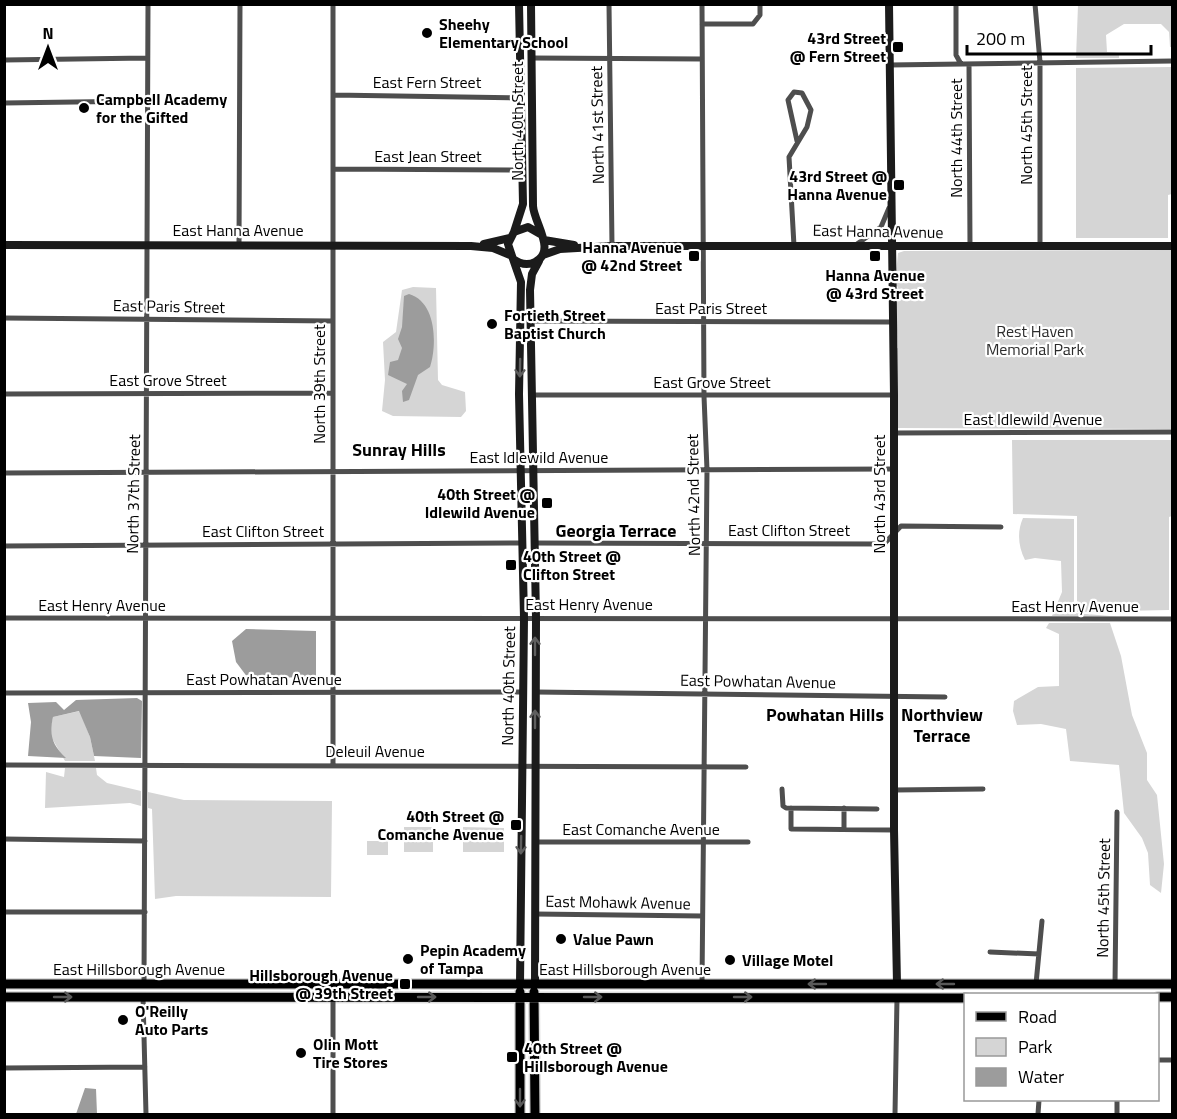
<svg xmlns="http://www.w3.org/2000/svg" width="1177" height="1119" font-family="'Titillium Web',sans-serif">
	<rect width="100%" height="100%" fill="#fff"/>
	<path fill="#d5d5d5" d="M1078,5H1172V47H1170L1169,32L1161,24H1124L1106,35L1107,52L1119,53V58H1076Z
		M1172,67V194L1168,195V238H1076V68Z
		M1172,250V429L898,428L895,349L898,348L895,293L898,287L895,285L898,253L904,251Z
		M413,287L436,288L438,380L442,385L465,392L466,411L461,417L393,416L382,411L385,380L383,342L396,332L402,290Z
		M1012,440H1172V516L1169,517V610L1077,612V516L1013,514Z
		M1023,518L1074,519V613L1110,616H1052L1062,592L1061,561L1035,558L1025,560C1018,546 1017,531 1023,518Z
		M1049,623H1110L1121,656L1132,715L1147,753V780L1157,795L1164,864L1161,893L1150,885L1148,853L1142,838L1124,813L1119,765L1070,761L1066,729L1041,724L1017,725L1013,711L1014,701L1038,687L1059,686V634L1046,628Z
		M80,711L90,737L95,761H65L49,733L53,717Z
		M65,768H96L97,775L107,783L141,791V806L130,803L45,808L46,772L64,777Z
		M148,792L184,800L332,801L331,897L176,896L155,899L152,809L148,808Z
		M404,827H433V852H404Z
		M463,827L504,828V852H463Z
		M367,841H388V855H367Z"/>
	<path fill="#9c9c9c" d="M409,294C437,302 437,346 430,367L418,375L409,400L403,402L402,391L407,384L388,375L390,362L398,360L402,348L398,339L402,327L404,296Z
		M246,629L316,631V677L248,678L236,662L232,641Z
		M137,698L142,701L141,758L94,756L90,737L79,711L53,717C49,735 52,745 66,758L28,756L31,722L28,703L56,702L64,710L76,700Z
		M85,1088L96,1089L97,1114H76Z"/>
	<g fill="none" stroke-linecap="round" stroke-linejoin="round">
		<g stroke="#dbdbdb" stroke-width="12">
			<path id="primary" d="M4,984H1172
				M520,992V1114
				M534,992L535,1114
				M4,997L966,998
				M1158,997H1172"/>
		</g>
		<path stroke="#4e4e4e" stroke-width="5" d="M609,4L612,246
			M702,4L704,396L707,470L702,984
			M956,4V55L961,64
			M1035,4L1040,62V246
			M702,24H753L760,15V4
			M532,58L702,59
			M4,60L147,58
			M969,64L970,247
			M889,65L1172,61
			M333,95L520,98
			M4,103L146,101
			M333,169L522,170
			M857,244L881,227L889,208
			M239,245L240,4
			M794,246L789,157L807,127L811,110L802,93L794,92L788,100L797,141
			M4,318L333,321
			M532,321L891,322
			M4,394L332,393
			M531,395H894
			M893,433L1172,432
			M4,473L894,469
			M534,543L884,544L901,526L1001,527
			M4,546L522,543
			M4,618L1172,619
			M535,692L945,697
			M4,693L523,692
			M333,764V4
			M4,765L746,767
			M782,789L783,806L786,808L877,809
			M895,790L983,789
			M791,808V829L894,830
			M844,808V829
			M4,839L145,841
			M535,842H748
			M4,912H145
			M535,914L702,916
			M990,952L1039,954
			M144,984L148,4
			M1036,984L1042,921
			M1115,984L1117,812
			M143,997L146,1114
			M333,997V1114
			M1158,1060H1172
			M4,1068L145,1067
			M895,1114L897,998
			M1038,1114L1039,1100
			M1117,1114V1100"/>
		<path stroke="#1b1b1b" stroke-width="8" d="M531,4L533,206C534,223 557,251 535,262C527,266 520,264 513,259L508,244L514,232L528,227L542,235
			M889,4L894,395V830L897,984
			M514,232L523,204L519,4
			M544,240L574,245
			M484,244L510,238
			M4,245L471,246L493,248L510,255
			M543,255L560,249L612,246H1172
			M513,259L521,282L519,394L524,618L520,984
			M535,984L536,618L530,290L532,274L539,261"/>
		<use href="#primary" stroke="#000" stroke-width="9"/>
	</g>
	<defs><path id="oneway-shaft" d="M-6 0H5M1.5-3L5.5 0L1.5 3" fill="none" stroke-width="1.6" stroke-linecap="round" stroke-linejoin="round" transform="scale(1.5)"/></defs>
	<g stroke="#5f5f5f">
		<use href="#oneway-shaft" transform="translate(520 368) rotate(91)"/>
		<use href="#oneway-shaft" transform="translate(535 646) rotate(-90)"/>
		<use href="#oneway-shaft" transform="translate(535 719) rotate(-90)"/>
		<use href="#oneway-shaft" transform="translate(521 845) rotate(91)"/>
	</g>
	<g stroke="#595959">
		<use href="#oneway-shaft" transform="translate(817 984) rotate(180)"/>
		<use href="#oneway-shaft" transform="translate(945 984) rotate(180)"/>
		<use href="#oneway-shaft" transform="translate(63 997)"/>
		<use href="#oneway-shaft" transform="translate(427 997)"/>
		<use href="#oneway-shaft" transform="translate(593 997)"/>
		<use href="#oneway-shaft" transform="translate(743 997)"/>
		<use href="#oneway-shaft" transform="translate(520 1098) rotate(90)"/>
	</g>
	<g fill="#000" stroke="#fff" stroke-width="2">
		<circle cx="427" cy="33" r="6"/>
		<rect x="892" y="41" width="12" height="12" rx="3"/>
		<circle cx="84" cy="108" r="6"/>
		<rect x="893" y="179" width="12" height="12" rx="3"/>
		<rect x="688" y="250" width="12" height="12" rx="3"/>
		<rect x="869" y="250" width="12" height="12" rx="3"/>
		<circle cx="492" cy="324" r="6"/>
		<rect x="541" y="497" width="12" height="12" rx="3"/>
		<rect x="505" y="559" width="12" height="12" rx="3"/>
		<rect x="510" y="819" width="12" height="12" rx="3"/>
		<circle cx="561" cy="939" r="6"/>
		<circle cx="408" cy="959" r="6"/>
		<circle cx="730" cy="960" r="6"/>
		<rect x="399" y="978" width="12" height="12" rx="3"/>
		<circle cx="123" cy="1020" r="6"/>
		<circle cx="301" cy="1053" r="6"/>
		<rect x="506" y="1051" width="12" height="12" rx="3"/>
	</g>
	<g text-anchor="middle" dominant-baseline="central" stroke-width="4.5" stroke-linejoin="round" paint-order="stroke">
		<g font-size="16" font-weight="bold" fill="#000" stroke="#fff" text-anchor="start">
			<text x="439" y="24">Sheehy<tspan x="439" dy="18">Elementary School</tspan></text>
			<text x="886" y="38" text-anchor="end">43rd Street<tspan x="886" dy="18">@ Fern Street</tspan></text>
			<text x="96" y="99">Campbell Academy<tspan x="96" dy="18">for the Gifted</tspan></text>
			<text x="887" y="176" text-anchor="end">43rd Street @<tspan x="887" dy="18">Hanna Avenue</tspan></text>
			<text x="682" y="247" text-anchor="end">Hanna Avenue<tspan x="682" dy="18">@ 42nd Street</tspan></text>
			<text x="875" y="275" text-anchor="middle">Hanna Avenue<tspan x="875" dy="18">@ 43rd Street</tspan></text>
			<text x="504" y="315">Fortieth Street<tspan x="504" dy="18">Baptist Church</tspan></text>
			<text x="535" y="494" text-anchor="end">40th Street @<tspan x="535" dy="18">Idlewild Avenue</tspan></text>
			<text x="523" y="556">40th Street @<tspan x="523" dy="18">Clifton Street</tspan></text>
			<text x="504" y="816" text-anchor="end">40th Street @<tspan x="504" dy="18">Comanche Avenue</tspan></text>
			<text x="573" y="939">Value Pawn</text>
			<text x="420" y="950">Pepin Academy<tspan x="420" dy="18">of Tampa</tspan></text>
			<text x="742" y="960">Village Motel</text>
			<text x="393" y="975" text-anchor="end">Hillsborough Avenue<tspan x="393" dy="18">@ 39th Street</tspan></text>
			<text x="135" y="1011">O'Reilly<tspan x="135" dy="18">Auto Parts</tspan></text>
			<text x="313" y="1044">Olin Mott<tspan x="313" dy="18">Tire Stores</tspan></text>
			<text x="524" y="1048">40th Street @<tspan x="524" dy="18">Hillsborough Avenue</tspan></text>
		</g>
		<g font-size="16" fill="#000" stroke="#fff">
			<text x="427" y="82">East Fern Street</text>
			<text transform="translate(517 121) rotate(-90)">North 40th Street</text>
			<text transform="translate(597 125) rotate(-91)">North 41st Street</text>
			<text transform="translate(1026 125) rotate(-90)">North 45th Street</text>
			<text transform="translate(956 138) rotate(-90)">North 44th Street</text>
			<text x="428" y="156">East Jean Street</text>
			<text x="238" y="230">East Hanna Avenue</text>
			<text transform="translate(878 231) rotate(1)">East Hanna Avenue</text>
			<text transform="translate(169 306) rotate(1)">East Paris Street</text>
			<text x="711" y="308">East Paris Street</text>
			<text x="168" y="380">East Grove Street</text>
			<text x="712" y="382">East Grove Street</text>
			<text transform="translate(319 384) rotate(-90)">North 39th Street</text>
			<text x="1033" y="419">East Idlewild Avenue</text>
			<text x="539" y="457">East Idlewild Avenue</text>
			<text transform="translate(133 494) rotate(-89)">North 37th Street</text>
			<text transform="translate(879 494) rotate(-90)">North 43rd Street</text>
			<text transform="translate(693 495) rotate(-91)">North 42nd Street</text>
			<text x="789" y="530">East Clifton Street</text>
			<text x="263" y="531">East Clifton Street</text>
			<text x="589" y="604">East Henry Avenue</text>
			<text x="102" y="605">East Henry Avenue</text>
			<text x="1075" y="606">East Henry Avenue</text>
			<text x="264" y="679">East Powhatan Avenue</text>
			<text transform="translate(758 681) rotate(1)">East Powhatan Avenue</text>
			<text transform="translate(508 686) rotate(-89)">North 40th Street</text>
			<text x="375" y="751">Deleuil Avenue</text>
			<text x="641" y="829">East Comanche Avenue</text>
			<text transform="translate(1103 898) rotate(-89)">North 45th Street</text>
			<text transform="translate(618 902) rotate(1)">East Mohawk Avenue</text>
			<text x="139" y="969">East Hillsborough Avenue</text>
			<text x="625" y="969">East Hillsborough Avenue</text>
		</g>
		<g font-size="16" fill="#2c2c2c" stroke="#fff">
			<text x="1035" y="331">Rest Haven<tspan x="1035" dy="18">Memorial Park</tspan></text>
		</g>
		<g font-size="18" font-weight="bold" fill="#000" stroke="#fff">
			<text x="399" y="449">Sunray Hills</text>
			<text x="616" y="530">Georgia Terrace</text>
			<text x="825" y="714">Powhatan Hills</text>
			<text x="942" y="714">Northview<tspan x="942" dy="21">Terrace</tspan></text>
		</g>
	</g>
	<rect width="1177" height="1119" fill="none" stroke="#000000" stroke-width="12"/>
	<rect x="964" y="993" width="195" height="108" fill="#ffffff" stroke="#999999" stroke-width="1.5"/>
	<rect x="976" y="1012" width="30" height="9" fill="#000000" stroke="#999999" stroke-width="1.5"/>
	<text x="1018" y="1023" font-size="18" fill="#000000">Road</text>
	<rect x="976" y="1038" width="30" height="18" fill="#d5d5d5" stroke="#999999" stroke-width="1.5"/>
	<text x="1018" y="1053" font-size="18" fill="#000000">Park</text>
	<rect x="976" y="1068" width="30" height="18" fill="#9c9c9c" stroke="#999999" stroke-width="1.5"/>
	<text x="1018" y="1083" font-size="18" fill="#000000">Water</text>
	<g transform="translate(48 48)" stroke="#ffffff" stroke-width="4.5" paint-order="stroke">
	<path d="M0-4.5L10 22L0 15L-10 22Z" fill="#000000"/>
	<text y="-9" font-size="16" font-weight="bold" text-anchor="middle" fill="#000000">N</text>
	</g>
	<path d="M967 45v9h184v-9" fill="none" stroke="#000000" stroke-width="3"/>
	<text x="976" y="45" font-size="18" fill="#000000" stroke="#ffffff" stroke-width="4.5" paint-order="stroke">200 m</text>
</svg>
